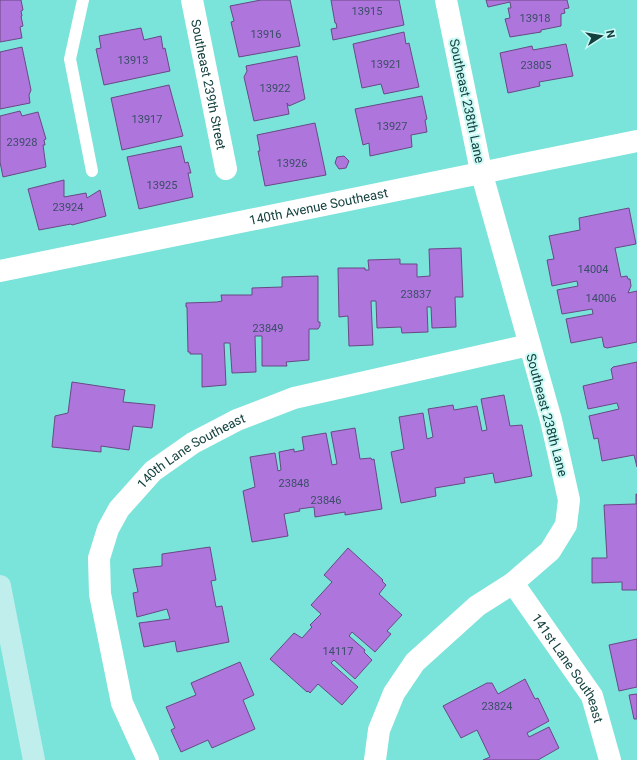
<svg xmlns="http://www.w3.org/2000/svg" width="637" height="760" font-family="Roboto,sans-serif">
	<rect width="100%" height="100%" fill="#7ae3da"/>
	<path fill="#ae75dd" stroke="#694984" d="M0,0H21L23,10L21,11L22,16H21L23,26L20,27L22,38L0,42Z
		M261,0H290L300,46L239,57L231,22L234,21L230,6Z
		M331,0H399L404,25L333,40L331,29L337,28L336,23H335Z
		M486,0H567L569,8L564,9L565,13L561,14V26L541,30V32L510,37L505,19L510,18L508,8H511L510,2L488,7Z
		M141,28L144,40L161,36L163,49L165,48L170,71L104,85L96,49L101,48L99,36Z
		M404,32L406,44L409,43L419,87L384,94L381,84L362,88L353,44Z
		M566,44L573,76L539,82L540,86L508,93L500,53L532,46L533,50Z
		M22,47L31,90L29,95L30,103L0,109V52Z
		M297,56L305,99L289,106L287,103L289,114L254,121L244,77L247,71L246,66Z
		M169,85L183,136L122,150L111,98Z
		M422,96L427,119L425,120L427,132L411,135L412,147L370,156L369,143L363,145L355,109Z
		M20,111L22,116L38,112L46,139L44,140L45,145H43L46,167L3,177L0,162V116Z
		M315,123L326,175L265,186L258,151H260L257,135Z
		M181,146L185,163L188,162L191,173H188L193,197L139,209L127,157Z
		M344,156L349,161L346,168L339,169L335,163L337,157Z
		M64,180V197L86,193L87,198L100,190L106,216L72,225L71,224L39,230L28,189Z
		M629,208L636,244L615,248L621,277L627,276L628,279H630L631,286L628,293L637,291V342L607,348L604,347L602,337L571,343L566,319L593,314L592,309L562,314L557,290L578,286L577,281L552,286L547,260L554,259L549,236L580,230L579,218Z
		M461,248L463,297H455L456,327L432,328L431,307H427L428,332L402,333L401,327L377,328L376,301H371L373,345L349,346L348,316L339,317L338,268H365V270H369L368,260L400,259V264H417V277L430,276L429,249Z
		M318,276V322H320V326L318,329H309V360L286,362L287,366H262V336H255L256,372L232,373L230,343H224L226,385L202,387V354H190V352H188L187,307H186V303L217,302L222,301L221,295H252V288L282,287V277Z
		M637,362V467L634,455L602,461L598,438L594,439L589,416L619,409L617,403L588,409L583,386L613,379L611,369L613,367Z
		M72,382L125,390L123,402L155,405L152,428L133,426L129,450L101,446V452L52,447L55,416L68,413Z
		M504,395L510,426L522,425L532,476L495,483L493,473L464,478L465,483L435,488L436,496L401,503L391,452L404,449L399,417L423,413L427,439L433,437L428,409L453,405L454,410L477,406L482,431L487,430L481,399Z
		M355,428L360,459L371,458L372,460L374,459L382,509L345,515V512L315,517L314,507L299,509L300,511L284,514L288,536L252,542L243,491L255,487L250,457L275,453L278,471L281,470L279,452L294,449V452L304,450L302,437L326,433L332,465L337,464L331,432Z
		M636,494H637V590H622V582L592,583V558H607L604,505L636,504Z
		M210,547L216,580L211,581L216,607L222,606L229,642L177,652L175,641L144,647L139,623L170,619L167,609L137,617L133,593L138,592L133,569L162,566V554Z
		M348,548L383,580L382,581L386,585L379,594L402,615L387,631L391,634L375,652L352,632L349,636L365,650L364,652L372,660L355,679L334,660L331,663L358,687L342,705L318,684L310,693L308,691L307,692L270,659L294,633L302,638L312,627L310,625L321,614L311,605L332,582L324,575Z
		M637,639V687L619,691L609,645Z
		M240,662L254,695L243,700L255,729L212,748L208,740L181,752L171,730L175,728L166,707L196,695L191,683Z
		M525,679L535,699L538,698L549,721L527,733L529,737L549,727L559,748L538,760H483L490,757L477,730L461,738L443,706L487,683H492L498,694Z
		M637,694V719H634L629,695Z"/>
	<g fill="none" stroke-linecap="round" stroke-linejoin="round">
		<path stroke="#fff" stroke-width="12" d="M83,0L70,59L92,171"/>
		<g stroke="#fff" stroke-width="22">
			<path id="s1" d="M192,0L226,169"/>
			<path id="s2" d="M0,271L637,141"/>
			<path id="s3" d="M513,583L592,696L610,760"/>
			<path id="s4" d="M148,760L122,703L100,594L99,558L108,529L119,509L153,471L193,443L237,420L294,398L529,345"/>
			<path d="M375,760L379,730L394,693L415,662L477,606L513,583L550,551L566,525L569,500L551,420L481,171L446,0"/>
		</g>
		<path stroke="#c0eeec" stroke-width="22" d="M0,586L34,760"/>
	</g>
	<g text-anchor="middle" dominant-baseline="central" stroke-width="4" stroke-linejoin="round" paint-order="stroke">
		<g font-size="11" fill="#3a4e66">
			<text x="367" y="11">13915</text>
			<text x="535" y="18">13918</text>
			<text x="266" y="34">13916</text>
			<text x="133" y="60">13913</text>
			<text x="386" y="64">13921</text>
			<text x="536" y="65">23805</text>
			<text x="275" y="88">13922</text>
			<text x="147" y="119">13917</text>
			<text x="392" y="126">13927</text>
			<text x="22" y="142">23928</text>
			<text x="292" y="163">13926</text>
			<text x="162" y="185">13925</text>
			<text x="68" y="207">23924</text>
			<text x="593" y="269">14004</text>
			<text x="416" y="294">23837</text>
			<text x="601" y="298">14006</text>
			<text x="268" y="328">23849</text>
			<text x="294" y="483">23848</text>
			<text x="326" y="500">23846</text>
			<text x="338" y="651">14117</text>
			<text x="497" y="706">23824</text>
		</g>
		<g font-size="13" fill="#13413e" stroke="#cafaf5">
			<text stroke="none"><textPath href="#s1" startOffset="86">Southeast 239th Street</textPath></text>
			<text transform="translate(467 101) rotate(78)">Southeast 238th Lane</text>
			<text stroke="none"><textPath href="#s2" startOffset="325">140th Avenue Southeast</textPath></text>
			<text transform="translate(547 415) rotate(75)">Southeast 238th Lane</text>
			<text stroke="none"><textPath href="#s4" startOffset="357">140th Lane Southeast</textPath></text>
			<text stroke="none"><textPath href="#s3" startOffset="102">141st Lane Southeast</textPath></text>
		</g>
	</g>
	<g transform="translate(601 36) rotate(78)" stroke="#cafaf5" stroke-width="3" paint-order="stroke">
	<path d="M0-3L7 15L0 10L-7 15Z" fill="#13413e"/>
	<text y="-6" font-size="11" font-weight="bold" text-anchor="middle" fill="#13413e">N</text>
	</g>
</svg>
